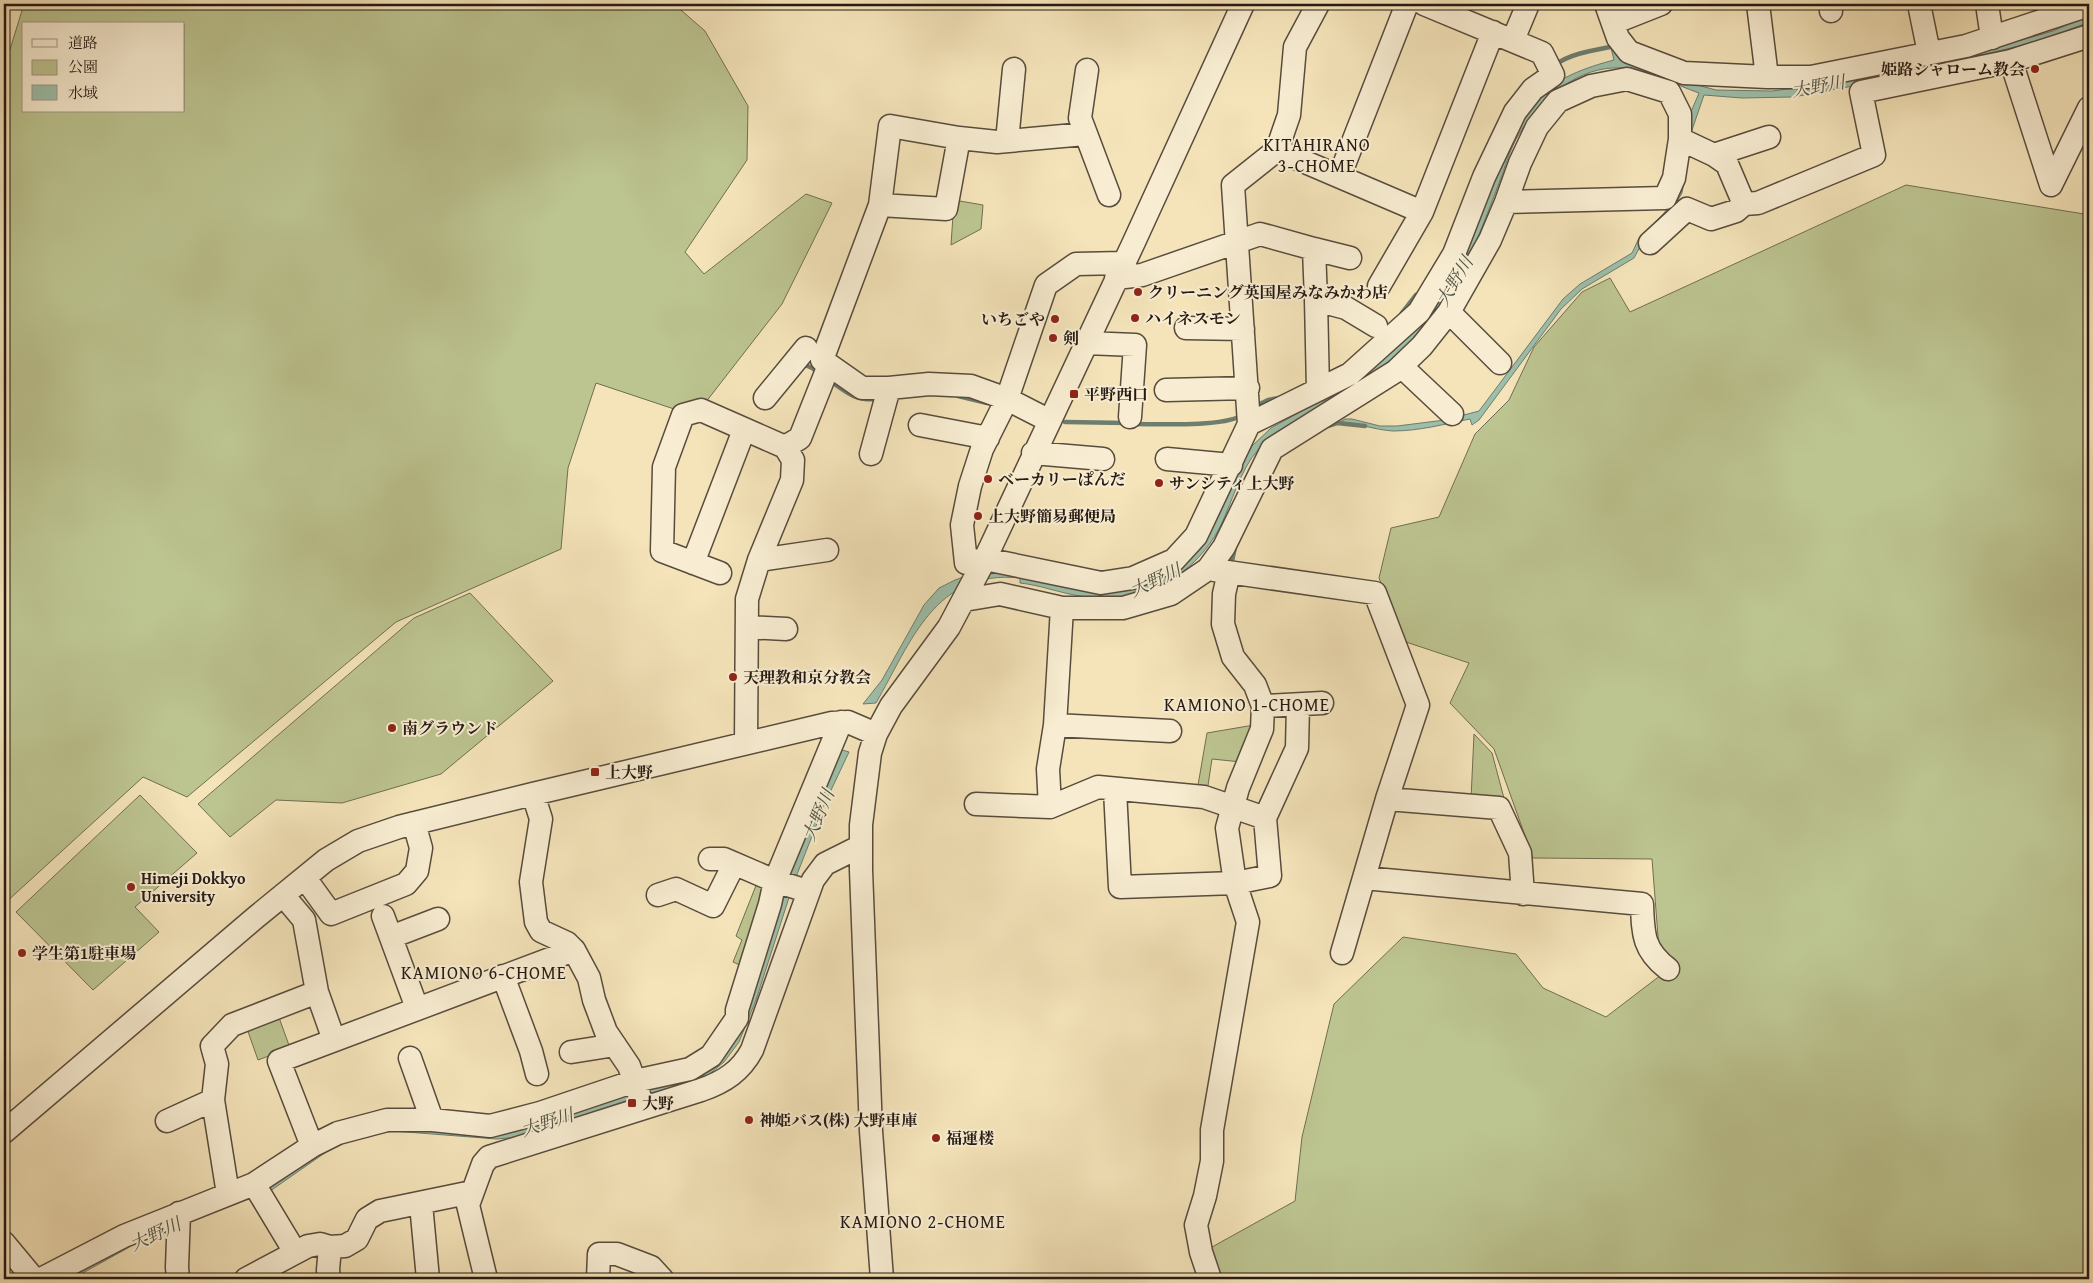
<svg xmlns="http://www.w3.org/2000/svg" width="2093" height="1283" font-family="'Gentium Book Plus','Noto Serif JP',serif">
	<rect width="100%" height="100%" fill="#f5e4ba"/>
	<filter id="stains"><feTurbulence type="fractalNoise" baseFrequency=".004" numOctaves="4"/><feColorMatrix values="0 0 0 0 .2 0 0 0 0 .09 0 0 0 0 .02 0 0 0 .5 -.17"/></filter>
	<radialGradient id="worn" r=".72"><stop offset=".6" stop-color="#630" stop-opacity="0"/><stop offset="1" stop-color="#630" stop-opacity=".3"/></radialGradient>
	<path fill="#bcc490" stroke="#706e52" fill-rule="evenodd" d="M24,4H674L705,31L748,106L747,160L685,252L704,274L806,194L832,203L782,304L695,416L596,383L568,468L561,549L396,622L187,797L143,777L4,904V69ZM24,24H184V111H24Z
		M1906,185L2084,214L2089,204V1279H1212V1247L1295,1201L1302,1137L1334,1004L1403,937L1516,954L1543,988L1606,1017L1661,975L1652,859L1533,858L1494,749L1450,703L1469,663L1403,641L1379,578L1391,528L1439,517L1475,434L1509,400L1534,347L1582,292L1610,278L1630,312Z
		M954,200L983,205L981,229L951,245Z
		M470,593L553,681L441,774L342,803L276,800L230,837L198,804L414,618Z
		M1254,725L1241,762L1212,759L1207,792L1197,791L1207,733Z
		M1474,734L1492,753L1505,802L1471,799Z
		M140,795L197,853L135,907L159,932L93,990L16,912Z
		M757,883L770,888L744,967L733,962L742,940L736,936Z
		M277,1012L290,1048L258,1060L245,1023Z"/>
	<path fill="#9dbfaa" stroke="#6d7d6e" d="M2089,15V22L2040,41L1853,86L1793,97L1742,98L1704,95L1692,130L1682,193L1668,217L1643,241L1634,258L1582,289L1561,309L1479,420L1472,425L1470,419C1445,424 1419,431 1393,431C1375,430 1358,423 1340,422L1345,419H1352L1380,426H1397L1445,420L1479,411L1563,299L1580,284L1632,253L1639,238L1664,213L1676,197L1688,119L1699,93C1673,84 1649,70 1622,68C1579,65 1540,99 1519,134C1510,149 1505,167 1499,183C1481,230 1464,279 1431,319C1399,357 1364,382 1321,409C1298,423 1277,430 1258,450C1241,468 1231,505 1220,527C1192,580 1139,605 1080,596C1060,593 1040,585 1020,583V578C935,569 911,642 876,703L863,704L882,680L924,605L939,588L955,580L969,575L1004,573L1107,591H1125L1143,585L1234,479L1252,446L1271,428L1320,401L1387,355L1512,133C1519,123 1526,110 1534,101C1553,79 1587,67 1614,60L1610,44L1614,40L1686,82L1716,90L1772,91L1835,83L1976,53L2053,31Z
		M839,749L849,752L825,803L794,882L756,1000L739,1042L724,1062L707,1076L685,1084L637,1097L519,1137L497,1139L393,1131L348,1140L339,1143L263,1196L232,1203L151,1235L72,1279H58L324,1147L394,1125L497,1133L709,1065Z"/>
	<g fill="none" stroke-linecap="round" stroke-linejoin="round">
		<path stroke="#6d7d6e" stroke-width="4.5" d="M1555,65C1571,53 1595,50 1615,46
			M1402,313L1416,295
			M803,364L812,368L819,373
			M829,380C847,393 855,401 878,399
			M958,396L987,403
			M1256,406L1268,400L1279,398
			M1065,422L1127,423
			M1135,424C1159,424 1220,427 1241,416
			M1328,426L1337,423L1365,426
			M1231,566L1235,547"/>
		<g stroke="#584c3d" stroke-width="25">
			<path id="minor" d="M1606,4L1618,38L1629,52L1684,73L1767,77H1811L1966,46L2089,5
				M1758,4L1767,77
				M1830,4L1831,11
				M1919,4L1929,53
				M1987,4L1992,38
				M1613,23L1661,4
				M1513,40L1528,4
				M2011,61L2051,185L2089,108
				M1087,70L1080,118L1109,195
				M959,138L997,142L1085,134
				M1680,139L1714,155L1727,164L1744,204
				M1007,141L1014,69
				M1277,150L1422,212L1493,32
				M1714,155L1769,137
				M1340,175L1407,4
				M880,205L946,209L959,138L890,126L880,205L822,360L862,388H889L929,384L971,386L1007,399L1050,421
				M1650,243L1687,209L1711,219L1736,211L1744,204L1758,203L1874,155L1861,92L2011,61L2089,36
				M1314,249L1350,258
				M1123,263L1076,264L1046,285L1007,399L982,449L970,486L962,525L966,563L985,559L1101,583L1133,578L1174,560L1196,536L1249,424L1350,374L1419,312L1454,254L1484,177L1515,112L1533,89L1553,75L1542,53L1424,4
				M1116,278L1142,275L1260,234L1314,249L1316,300L1346,308L1376,326
				M1379,286L1422,212
				M1316,300L1318,390
				M1449,312L1500,363
				M1186,328L1243,329
				M1086,343L1135,345L1130,417
				M1401,366L1452,414
				M1166,390L1248,388
				M765,398L806,348
				M1249,424L1233,185L1277,150L1289,115L1295,47L1318,4
				M920,425L988,438
				M785,447L800,438L829,365
				M1033,453L1103,459
				M871,454L889,388
				M1167,459L1231,465
				M759,560L827,550
				M693,563L744,430
				M1214,570L1375,593L1418,705L1387,799L1342,953
				M720,573L662,551L664,467L683,415L701,410L785,447L793,460L792,480L759,560L747,599L746,743
				M964,600L1000,594L1062,608H1123L1171,594L1208,569L1224,547L1272,449L1396,371L1422,346L1449,312L1490,240L1506,202L1520,163L1537,127L1558,101L1591,86L1627,79L1669,92L1680,114V139L1674,178L1665,198L1506,202
				M747,627L786,629
				M1263,706L1322,703
				M1055,725L1170,731
				M1115,790L1120,887L1235,883L1270,876L1265,818L1297,748L1298,705
				M533,794L541,819L531,882L536,922L541,931L567,943L574,950L589,978L594,1000L606,1032L629,1066L639,1094
				M1387,799L1499,808L1520,853L1523,894
				M976,804L1050,807L1098,787L1204,797L1265,818
				M1050,807L1048,769L1055,725L1062,608
				M710,859H724L775,881L807,891
				M305,878L331,914L406,884L417,871L421,848L414,823
				M1364,878L1642,904C1643,934 1643,950 1668,969
				M283,895L304,920L317,992L334,1040
				M658,895L676,889L713,906L734,864
				M383,916L417,1008
				M391,937L438,919
				M503,976L531,1051L537,1074
				M571,1052L615,1045
				M410,1058L432,1120
				M167,1121L213,1100
				M4,1132L255,918L326,860L358,841L399,827L533,794L832,723L848,722L876,734
				M312,1146L279,1061L574,950
				M254,1184L295,1252
				M228,1194L213,1100L217,1064L212,1046L232,1025L317,992
				M421,1204L428,1279
				M4,1243L34,1279
				M41,1279L124,1236L254,1184L312,1146L338,1133L387,1120H432L490,1126L540,1113L635,1081L690,1069L711,1056L737,1018V1010L770,904L775,881L841,722
				M178,1279L177,1267L179,1213
				M246,1279L308,1246L320,1244L330,1247L345,1246L357,1239L367,1219L380,1211L472,1192
				M329,1279L328,1270L330,1247
				M486,1279L468,1205L483,1164L489,1157L701,1090C724,1082 741,1071 752,1050L813,880L825,864L861,846
				M598,1279L599,1254H617L651,1267L662,1279
				M882,1279L871,1131L861,870V825L870,753L876,734L891,706L949,627L985,559L1134,242L1243,4
				M1210,1279L1201,1252L1196,1225L1205,1196L1212,1161V1130L1248,922L1235,883L1227,828L1238,788L1262,729L1263,706L1255,685L1233,657L1223,624L1224,594L1229,572"/>
		</g>
		<use href="#minor" stroke="#f8edd2" stroke-width="22"/>
	</g>
	<g fill="#8f2418" stroke="#f8edd2" stroke-width="2">
		<circle cx="2035" cy="69" r="5"/>
		<circle cx="1138" cy="292" r="5"/>
		<circle cx="1135" cy="318" r="5"/>
		<circle cx="1055" cy="319" r="5"/>
		<circle cx="1053" cy="338" r="5"/>
		<rect x="1069" y="389" width="10" height="10" rx="2.5"/>
		<circle cx="988" cy="479" r="5"/>
		<circle cx="1159" cy="483" r="5"/>
		<circle cx="978" cy="516" r="5"/>
		<circle cx="733" cy="677" r="5"/>
		<circle cx="392" cy="728" r="5"/>
		<rect x="590" y="767" width="10" height="10" rx="2.5"/>
		<circle cx="131" cy="887" r="5"/>
		<circle cx="22" cy="953" r="5"/>
		<rect x="627" y="1098" width="10" height="10" rx="2.5"/>
		<circle cx="749" cy="1120" r="5"/>
		<circle cx="936" cy="1138" r="5"/>
	</g>
	<g text-anchor="middle" dominant-baseline="central" stroke-width="4" stroke-linejoin="round" paint-order="stroke">
		<g font-size="16" font-weight="bold" fill="#241913" stroke="#f8edd2" text-anchor="start">
			<text x="2025" y="69" text-anchor="end">姫路シャローム教会</text>
			<text x="1148" y="292">クリーニング英国屋みなみかわ店</text>
			<text x="1145" y="318">ハイネスモン</text>
			<text x="1045" y="319" text-anchor="end">いちごや</text>
			<text x="1063" y="338">剣</text>
			<text x="1084" y="394">平野西口</text>
			<text x="998" y="479">ベーカリーぱんだ</text>
			<text x="1169" y="483">サンシティ上大野</text>
			<text x="988" y="516">上大野簡易郵便局</text>
			<text x="743" y="677">天理教和京分教会</text>
			<text x="402" y="728">南グラウンド</text>
			<text x="605" y="772">上大野</text>
			<text x="141" y="878">Himeji Dokkyo<tspan x="141" dy="18">University</tspan></text>
			<text x="32" y="953">学生第1駐車場</text>
			<text x="642" y="1103">大野</text>
			<text x="759" y="1120">神姫バス(株) 大野車庫</text>
			<text x="946" y="1138">福運楼</text>
		</g>
		<g font-size="18" font-style="italic" fill="#4e5348" stroke="#f8edd2">
			<text transform="translate(1818 86) rotate(-10)">大野川</text>
			<text transform="translate(1454 281) rotate(-59)">大野川</text>
			<text transform="translate(1155 580) rotate(-25)">大野川</text>
			<text transform="translate(818 815) rotate(-67)">大野川</text>
			<text transform="translate(547 1122) rotate(-18)">大野川</text>
			<text transform="translate(155 1234) rotate(-25)">大野川</text>
		</g>
		<g font-size="18" letter-spacing="1" fill="#241913" stroke="#f8edd2">
			<text x="1317" y="144">KITAHIRANO<tspan x="1317" dy="21">3-CHOME</tspan></text>
			<text x="1247" y="704">KAMIONO 1-CHOME</text>
			<text x="484" y="972">KAMIONO 6-CHOME</text>
			<text x="923" y="1221">KAMIONO 2-CHOME</text>
		</g>
	</g>
	<rect width="2093" height="1283" fill="none" stroke="#f5e4ba" stroke-width="20"/>
	<rect x="5" y="5" width="2083" height="1273" fill="none" stroke="#241913" stroke-width="2.5"/>
	<rect x="10" y="10" width="2073" height="1263" fill="none" stroke="#241913"/>
	<rect x="22" y="22" width="162" height="90" fill="#f8edd2" stroke="#a39886"/>
	<rect x="32" y="39" width="25" height="8" fill="#f8edd2" stroke="#a39886"/>
	<text x="68" y="48" font-size="15" fill="#241913">道路</text>
	<rect x="32" y="60" width="25" height="15" fill="#bcc490" stroke="#a39886"/>
	<text x="68" y="72" font-size="15" fill="#241913">公園</text>
	<rect x="32" y="85" width="25" height="15" fill="#9dbfaa" stroke="#a39886"/>
	<text x="68" y="98" font-size="15" fill="#241913">水域</text>
	<rect width="100%" height="100%" filter="url(#stains)"/>
	<rect width="100%" height="100%" fill="url(#worn)"/>
</svg>
